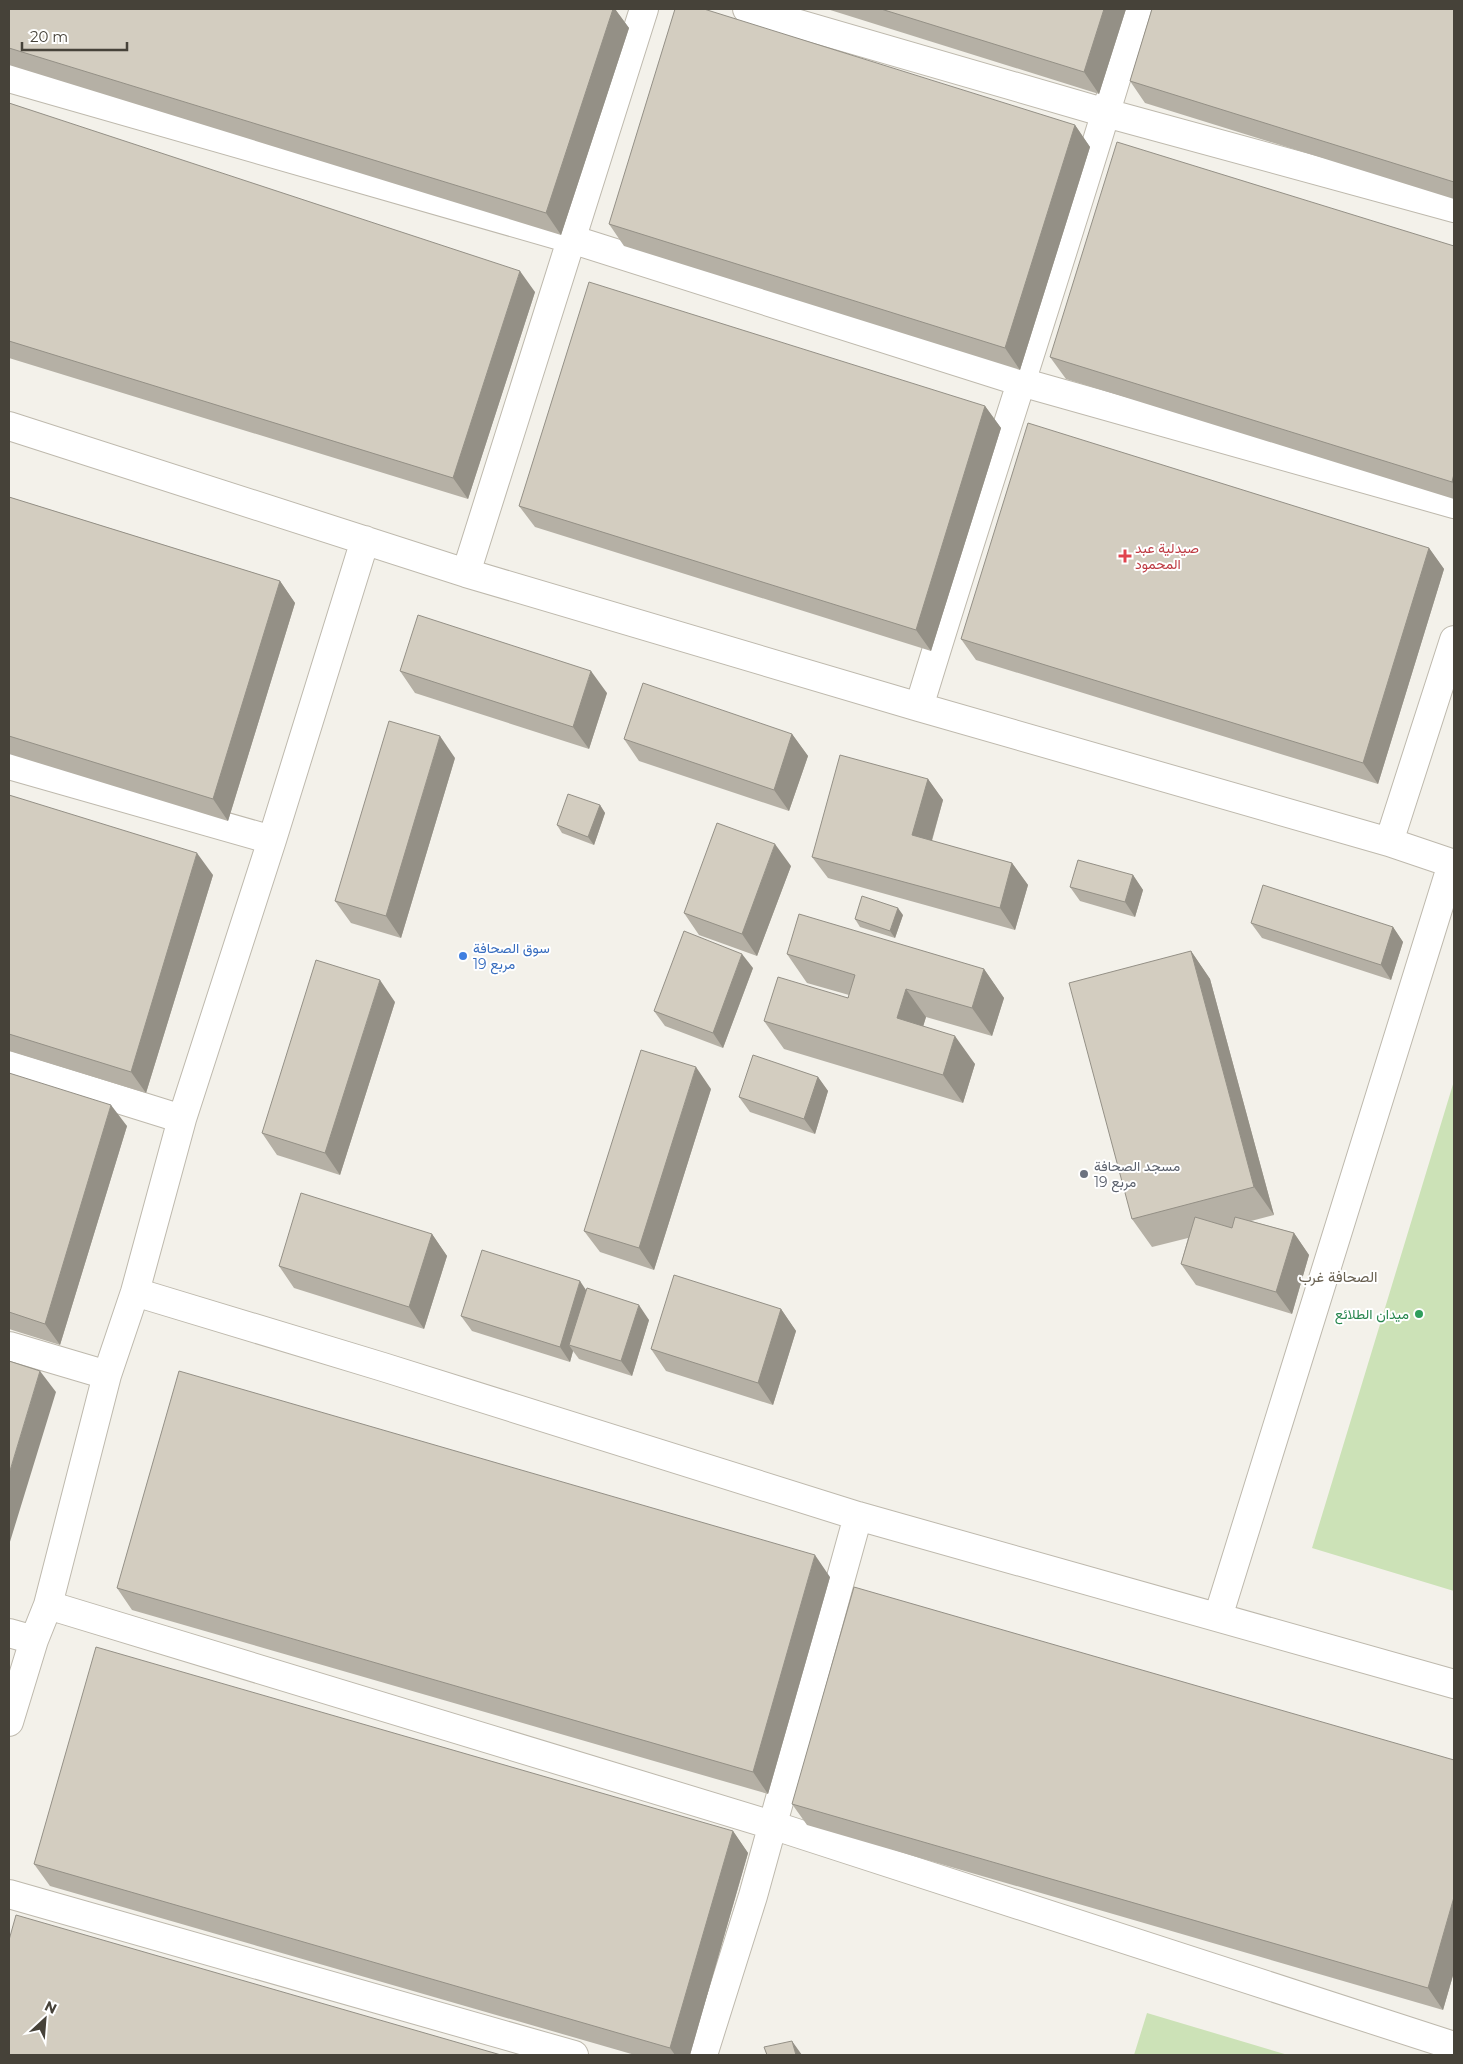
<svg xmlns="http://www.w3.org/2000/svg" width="1463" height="2064" font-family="Montserrat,Vazirmatn,sans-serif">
	<rect width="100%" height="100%" fill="#f3f1ea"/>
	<path fill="#cce2b7" d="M1454,1081V1591L1312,1548Z
		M1147,2013L1288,2055H1134Z"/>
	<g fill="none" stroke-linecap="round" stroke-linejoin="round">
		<g stroke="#beb9ad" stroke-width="30">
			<path id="minor" d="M747,9L1106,113L1454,208
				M9,78L571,239L1021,382L1454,504
				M9,426L466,573L919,707L1389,842L1454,864
				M466,573L644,9
				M919,707C990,474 1068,243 1137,9
				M9,765L272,840
				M1389,842L1454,640
				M9,1065L182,1119
				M135,1292L383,1367L858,1516L1454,1684
				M9,1346L107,1375
				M48,1605L772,1825L1454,2046
				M1218,1617L1452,864
				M9,1633L34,1640
				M9,1722L34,1640L48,1605L107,1375L135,1292L182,1119L272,840L365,540
				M9,1894L574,2055
				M703,2055L753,1896L858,1516"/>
		</g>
		<use href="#minor" stroke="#fff" stroke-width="28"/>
	</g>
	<path fill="#b5b0a5" d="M9,9H615L629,28L561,235L9,65Z
		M827,9H1126L1099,94Z
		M1454,9V199L1145,103L1130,81Z
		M9,103L535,292L468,499L9,358Z
		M1075,125L1090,147L1020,370L624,246L609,224Z
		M1454,246V499L1066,379L1050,357Z
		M985,406L1001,428L931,651L535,527L519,506Z
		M9,497L280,581L295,603L228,821L9,754Z
		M1429,548L1444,569L1378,784L976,660L961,639Z
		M400,671L607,693L589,749L415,693Z
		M792,734L808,756L789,811L639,761L624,739Z
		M455,758L401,938L351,923L335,901Z
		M928,779L943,800L932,841L1012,863L1028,885L1015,930L828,878L812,857Z
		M9,795L213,875L146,1093L9,1051Z
		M600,805L605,813L594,845L562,833L557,825Z
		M791,866L757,956L699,935L684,913Z
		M1133,875L1143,890L1135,917L1080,901L1070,887Z
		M903,915L895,938L860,927L855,919Z
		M1251,923L1393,927L1403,942L1391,980L1262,938Z
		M1191,951L1210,979L1274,1215L1251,1221L1294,1233L1309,1255L1292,1314L1196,1285L1181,1264L1188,1238L1152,1247L1132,1219Z
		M787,954L984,969L1004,998L992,1036L926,1017L923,1026L975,1064L963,1103L784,1049L764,1021L848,998L849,995L807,983Z
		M753,968L723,1048L665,1026L654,1011Z
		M395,1002L340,1175L277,1155L262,1133Z
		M9,1073L127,1126L60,1345L9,1329Z
		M818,1077L828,1091L815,1134L750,1112L739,1097Z
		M711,1089L654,1270L600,1252L584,1231Z
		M432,1234L447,1256L424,1329L294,1288L279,1266Z
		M586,1290L649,1320L632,1376L579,1359L573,1351L570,1362L472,1331L461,1316Z
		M781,1309L796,1331L773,1405L666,1371L651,1349Z
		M830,1577L768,1794L132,1610L117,1588Z
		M1454,1760V1972L1443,2010L807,1825L792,1804Z
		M733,1831L748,1853L690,2055H635L50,1886L34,1864Z"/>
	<path fill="#949086" d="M613,9H615L629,28L561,235L546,213Z
		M1104,9H1126L1099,94L1084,72Z
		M1075,125L1090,147L1020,370L1005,348Z
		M520,271L535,292L468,499L453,478Z
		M985,406L1001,428L931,651L916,630Z
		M1454,474V485L1452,482Z
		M1429,548L1444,569L1378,784L1363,763Z
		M280,581L295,603L228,821L213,799Z
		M591,671L607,693L589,749L573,727Z
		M792,734L808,756L789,811L774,790Z
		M440,736L455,758L401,938L386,916Z
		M928,779L943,800L927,857L912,835Z
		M600,805L605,813L594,845L588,837Z
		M775,844L791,866L757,956L742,934Z
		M197,853L213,875L146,1093L131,1072Z
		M1012,863L1028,885L1015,930L1000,908Z
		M1133,875L1143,890L1135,917L1125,902Z
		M898,908L903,915L895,938L890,931Z
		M1393,927L1403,942L1391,980L1381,965Z
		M1191,951L1210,979L1274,1215L1254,1187Z
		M742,954L753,968L723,1048L713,1033Z
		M984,969L1004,998L992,1036L972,1008Z
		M380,980L395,1002L340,1175L325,1153Z
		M906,989L926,1017L917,1047L897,1018Z
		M955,1036L975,1064L963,1103L943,1075Z
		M696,1067L711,1089L654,1270L639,1248Z
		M818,1077L828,1091L815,1134L804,1119Z
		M111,1105L127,1126L60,1345L45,1324Z
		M1294,1233L1309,1255L1292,1314L1276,1292Z
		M432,1234L447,1256L424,1329L409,1307Z
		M580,1281L590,1296L569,1345L573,1351L570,1362L560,1347Z
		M639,1305L649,1320L632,1376L621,1361Z
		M781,1309L796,1331L773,1405L758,1383Z
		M40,1371L56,1392L9,1545V1474Z
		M815,1555L830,1577L768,1794L753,1772Z
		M733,1831L748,1853L690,2055H675L670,2048Z
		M1454,1897V1972L1443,2010L1428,1988Z
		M792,2041L802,2055H796Z"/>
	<path fill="#d3cdc0" stroke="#949086" d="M9,9H613L546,213L9,48Z
		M675,9H704L1075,125L1005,348L609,224Z
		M881,9H1104L1084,72Z
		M1152,9H1454V182L1130,81Z
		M9,103L520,271L453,478L9,341Z
		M1117,142L1454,246V474L1452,482L1050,357Z
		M589,282L985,406L916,630L519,506Z
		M1028,423L1429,548L1363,763L961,639Z
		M9,497L280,581L213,799L9,736Z
		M418,615L591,671L573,727L400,671Z
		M643,683L792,734L774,790L624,739Z
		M389,721L440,736L386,916L335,901Z
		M840,755L928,779L912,835L1012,863L1000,908L812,857Z
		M568,794L600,805L588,837L557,825Z
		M9,795L197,853L131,1072L9,1034Z
		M717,823L775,844L742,934L684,913Z
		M1078,860L1133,875L1125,902L1070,887Z
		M1263,885L1393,927L1381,965L1251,923Z
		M862,896L898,908L890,931L855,919Z
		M799,914L984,969L972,1008L906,989L897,1018L955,1036L943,1075L764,1021L778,977L848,998L855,975L787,954Z
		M684,931L742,954L713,1033L654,1011Z
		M1191,951L1254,1187L1132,1219L1069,983Z
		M316,960L380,980L325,1153L262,1133Z
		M641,1050L696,1067L639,1248L584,1231Z
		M753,1055L818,1077L804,1119L739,1097Z
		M9,1073L111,1105L45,1324L9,1312Z
		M301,1193L432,1234L409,1307L279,1266Z
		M1195,1217L1232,1228L1235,1217L1294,1233L1276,1292L1181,1264Z
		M482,1250L580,1281L560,1347L461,1316Z
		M674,1275L781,1309L758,1383L651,1349Z
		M587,1288L639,1305L621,1361L569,1345Z
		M9,1361L40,1371L9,1474Z
		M179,1371L815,1555L753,1772L117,1588Z
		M854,1587L1454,1760V1897L1428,1988L792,1804Z
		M96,1647L733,1831L670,2048L34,1864Z
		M16,1915L501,2055H9V1940Z
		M792,2041L796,2055H767L764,2047Z"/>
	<path fill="#e0444e" stroke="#fff" stroke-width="2" d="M1122.5 548.5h5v5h5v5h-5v5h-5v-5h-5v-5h5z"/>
	<circle fill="#3f7fe0" stroke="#fff" stroke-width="2" cx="463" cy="956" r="5"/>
	<circle fill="#6b7280" stroke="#fff" stroke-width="2" cx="1084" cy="1174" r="5"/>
	<circle fill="#2e9e5b" stroke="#fff" stroke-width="2" cx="1419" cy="1314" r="5"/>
	<g text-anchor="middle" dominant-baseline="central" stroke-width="4" stroke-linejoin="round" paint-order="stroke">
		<g font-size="14" fill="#be3a42" stroke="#fff" text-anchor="start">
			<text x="1135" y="548">صيدلية عبد<tspan x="1135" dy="16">المحمود</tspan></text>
		</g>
		<g font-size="14" fill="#366cbe" stroke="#fff" text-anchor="start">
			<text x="473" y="948">سوق الصحافة<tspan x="473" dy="16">مربع 19</tspan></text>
		</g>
		<g font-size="14" fill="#5b616d" stroke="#fff" text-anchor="start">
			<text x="1094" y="1166">مسجد الصحافة<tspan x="1094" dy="16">مربع 19</tspan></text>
		</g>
		<g font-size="14" fill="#27864d" stroke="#fff" text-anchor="end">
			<text x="1409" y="1314">ميدان الطلائع</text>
		</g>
		<g font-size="15" fill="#686051" stroke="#fff">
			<text x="1338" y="1276">الصحافة غرب</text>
		</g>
	</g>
	<rect width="1463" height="2064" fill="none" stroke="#464239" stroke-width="20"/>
	<g transform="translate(45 2019) rotate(26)" stroke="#ffffff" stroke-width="4" paint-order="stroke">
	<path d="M0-4L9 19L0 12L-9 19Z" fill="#464239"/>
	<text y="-8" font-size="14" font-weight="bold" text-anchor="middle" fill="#464239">N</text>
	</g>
	<path d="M22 42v8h105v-8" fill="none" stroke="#464239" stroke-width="2.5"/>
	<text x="30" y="42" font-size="15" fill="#464239" stroke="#ffffff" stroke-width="4" paint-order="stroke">20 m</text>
</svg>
